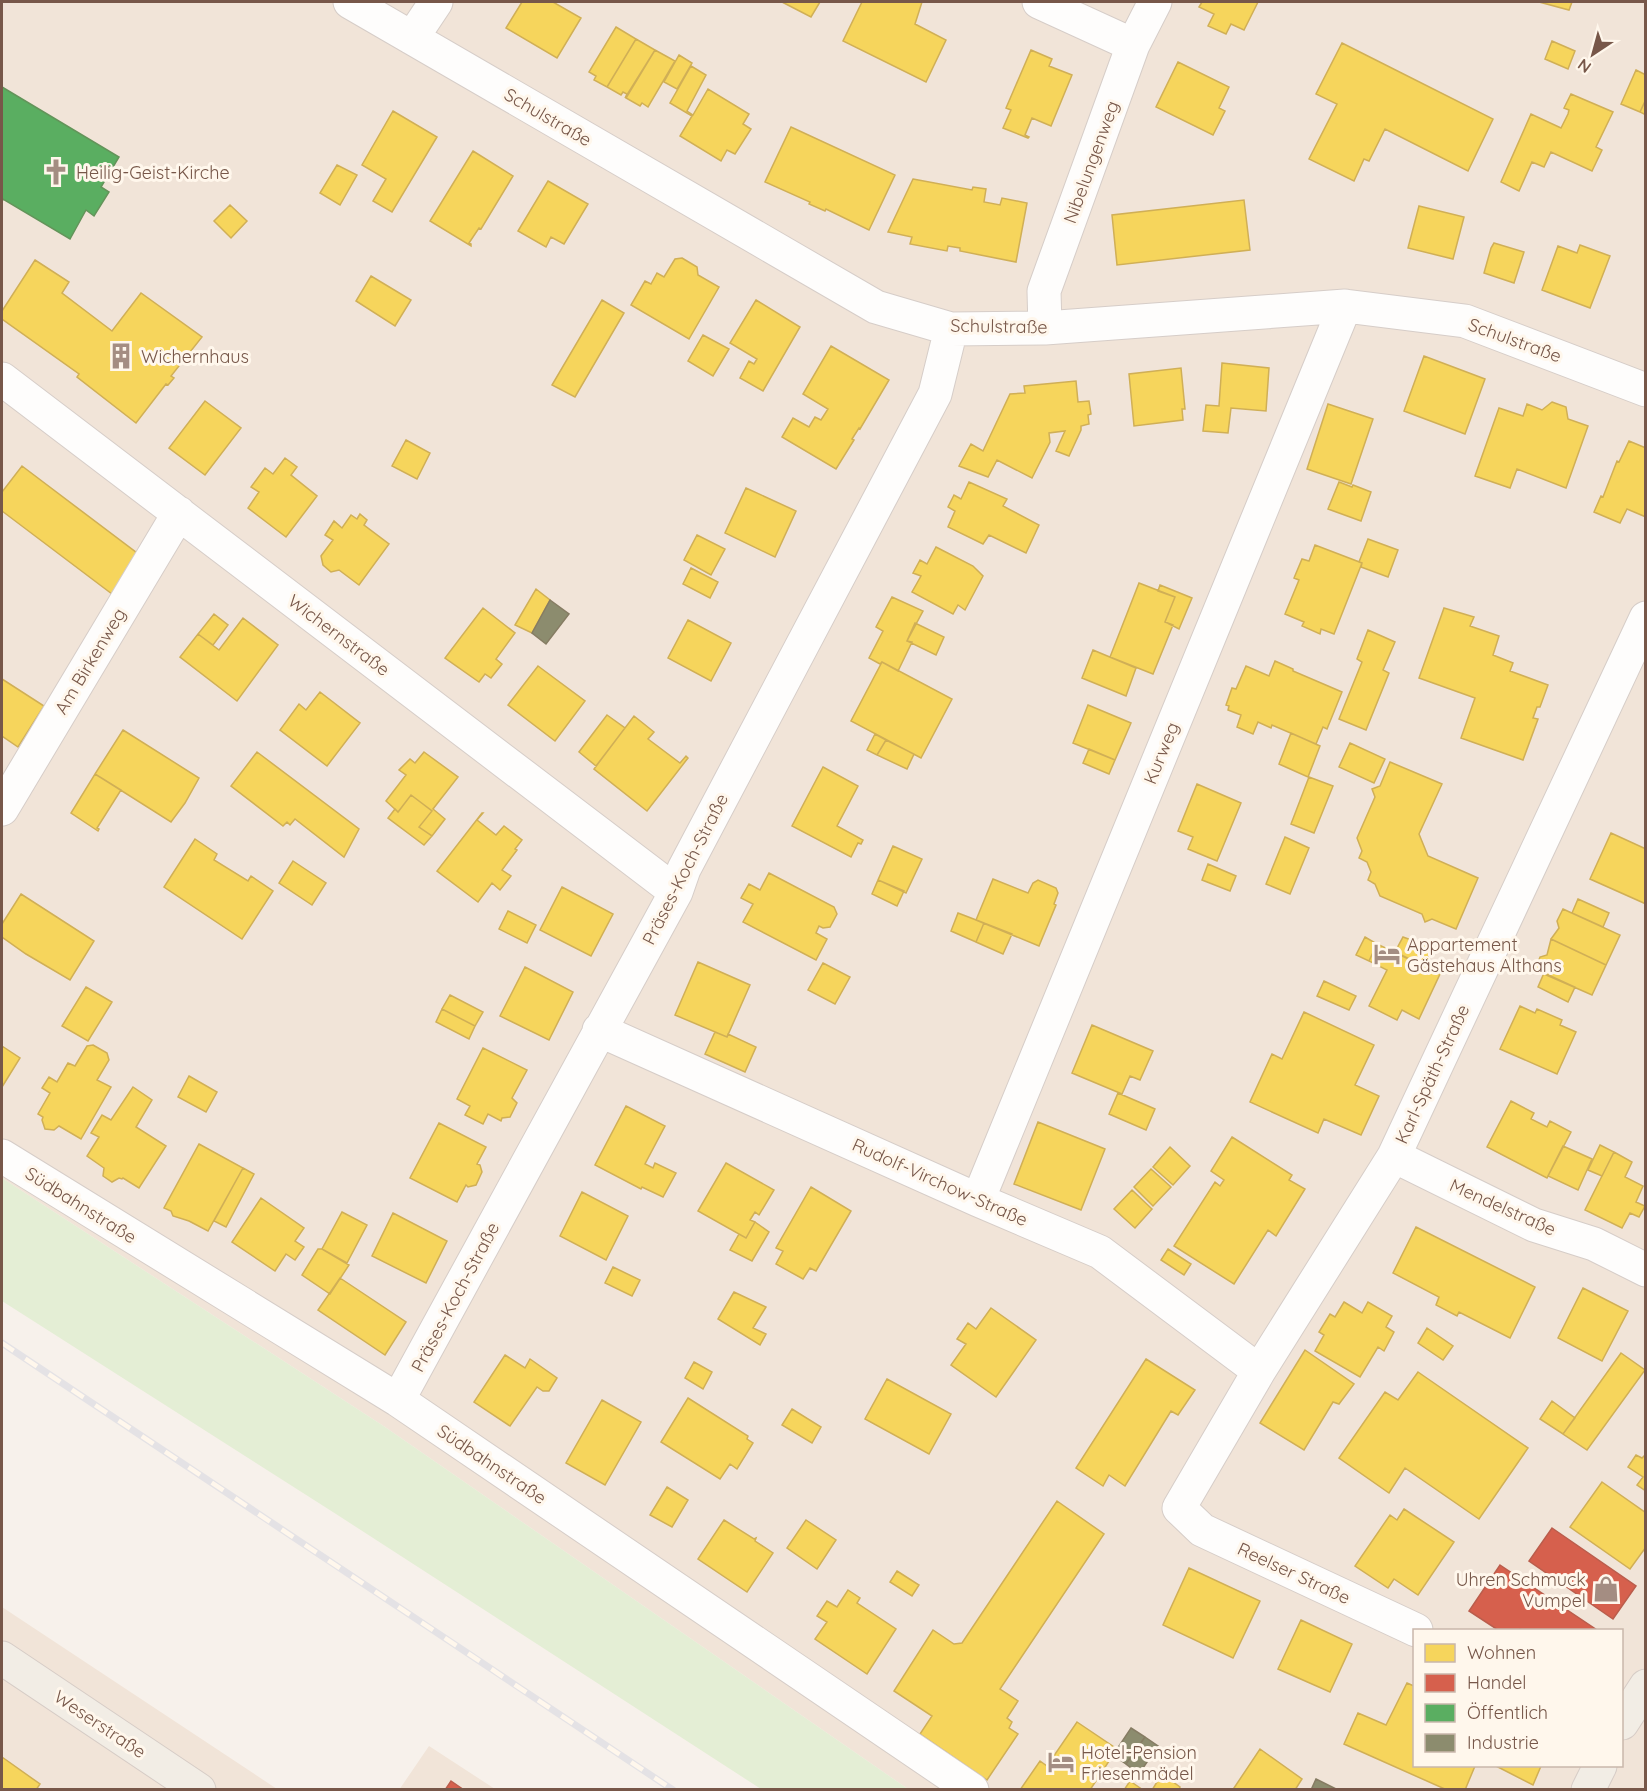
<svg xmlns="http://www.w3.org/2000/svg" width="1647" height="1791" font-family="Quicksand,sans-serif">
	<rect width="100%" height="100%" fill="#f7f1eb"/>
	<path fill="#f1e4d8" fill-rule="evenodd" d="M2,2H1645V1789H908L385,1427L2,1178ZM1414,1630H1622V1766H1414Z
		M2,1607L277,1789H2Z
		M429,1746L495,1789L399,1790Z"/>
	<path fill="#e4eed5" d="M2,1178L385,1427L908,1789H761L336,1514L2,1301Z"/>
	<path fill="#f6d55c" stroke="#d0af56" stroke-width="1.5" d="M522,2H553L581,18L557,58L506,28Z
		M782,2H820L811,17Z
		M862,2H922L915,24L946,40L926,82L843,41Z
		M1202,2H1258L1244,30L1231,24L1226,34L1208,26L1214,14L1199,7Z
		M1539,2H1572L1569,10Z
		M616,27L636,39L607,87L594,80L596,76L589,72Z
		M636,39L655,50L625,98L627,94L623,92L621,95L607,87Z
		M1552,41L1575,51L1568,69L1545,59Z
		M1342,43L1493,119L1468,171L1385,129L1369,161L1364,159L1354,181L1309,159L1337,104L1316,94Z
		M655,50L675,61L648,107L642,103L640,106L626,98Z
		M1031,50L1052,59L1049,66L1072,75L1051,126L1032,118L1025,135L1029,137L1028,138L1003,128L1011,110L1006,108Z
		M679,55L692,63L677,89L664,82Z
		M1178,62L1229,87L1219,108L1225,111L1213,135L1156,107Z
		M691,66L706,75L687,111L693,115L708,89L749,114L743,124L751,129L735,154L727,150L721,161L680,136L692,116L670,103Z
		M1636,70L1646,75V99L1640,112L1621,104Z
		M1571,94L1613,112L1596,147L1602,150L1592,171L1551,152L1544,167L1532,162L1519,191L1501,182L1531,114L1561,128L1568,114L1569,110L1564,108Z
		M1646,99V115L1640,112Z
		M393,111L437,137L392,212L373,201L386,179L362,165Z
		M791,127L895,175L869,230L826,209L825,211L809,204L810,202L765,182Z
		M473,151L513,176L481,229L479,228L469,243L471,244V246L430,221Z
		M337,165L357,175L340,205L320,193Z
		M913,179L972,190L973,187L986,189L984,202L1000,205L1002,198L1027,203L1016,262L960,251V248L948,246L947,251L910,244L912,237L888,232Z
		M548,181L588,204L564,244L551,237L546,247L518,231Z
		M1244,200L1250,250L1117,265L1112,215Z
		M230,205L247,221L231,238L214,221Z
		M1419,206L1464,217L1453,259L1408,248Z
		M1494,243L1524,252L1514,283L1484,273L1491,248Z
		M1580,245L1610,256L1590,308L1542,290L1558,246L1577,253Z
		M682,258L697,267L698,275L719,287L689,339L631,305L645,281L651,284L657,273L664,277L675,259Z
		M35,260L69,282L62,293L112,331L141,293L202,337L171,376L174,378L168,385L166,384L136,423L77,377L79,374L2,319V311Z
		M371,276L411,300L395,326L356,301Z
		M602,300L624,313L575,397L552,385Z
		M756,300L800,327L763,391L740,378L749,361L754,364L757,359L730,343Z
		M703,335L729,349L713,376L688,361Z
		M831,346L889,380L860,429L859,428L852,439L854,440L836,469L782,437L793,418L809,427L815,417L821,420L828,409L803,394Z
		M1424,356L1485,379L1465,434L1404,411Z
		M1222,363L1269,368L1266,411L1231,408L1228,433L1203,431L1206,405L1219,406Z
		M1181,368L1185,409H1182L1183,420L1134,426L1129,374Z
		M1076,381L1078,402L1089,401L1091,414L1088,415L1089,424L1081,426V430L1069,456L1056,451L1065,431L1049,433L1050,442L1032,478L997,460L988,477L959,466L971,444L983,451L1010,394L1025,393L1024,386Z
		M205,401L241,428L205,475L169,448Z
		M1552,402L1566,407L1568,419L1588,426L1566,488L1517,469L1510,488L1475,476L1499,408L1523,416L1527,404L1542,410Z
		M1328,404L1373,419L1351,484L1307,469Z
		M406,440L430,453L417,479L392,466Z
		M1629,441L1646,448V517L1627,509L1620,523L1594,512L1601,496L1603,497L1617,461L1619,462Z
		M285,458L297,467L291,475L317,496L286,537L248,508L259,492L251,487L265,468L273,474Z
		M22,466L141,556L112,594L2,511V492Z
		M969,482L1007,499L1003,506L1039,525L1026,553L989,535L983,544L948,527L955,511L948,507L954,495L961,499Z
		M1339,482L1352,487L1353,485L1371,492L1361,521L1328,509Z
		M746,488L796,511L775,557L725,533Z
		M360,514L367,520L364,525L389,544L359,585L339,570L331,572L323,565L321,556L333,540L325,535L334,521L342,528L351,515L357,519Z
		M697,535L725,549L711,575L684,560Z
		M1368,539L1398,550L1388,577L1361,567L1362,563L1359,562Z
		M1315,545L1362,563L1334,634L1321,629L1320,634L1302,626L1304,622L1285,614L1299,580L1294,578L1302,559L1309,561Z
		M936,547L973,566L983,576L965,610L958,605L953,614L912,592L921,576L913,573L920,560L927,564Z
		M691,568L718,582L710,598L683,584Z
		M1139,583L1175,597L1165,622L1173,625L1153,674L1110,657Z
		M1160,585L1192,598L1179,629L1165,622L1175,597L1158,591Z
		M536,589L550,600L532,633L515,625Z
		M892,597L923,611L907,641L912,642L898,671L882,662L880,664L869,658L883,631L876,627Z
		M483,608L515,633L496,659L502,664L491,678L485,674L479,682L445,658Z
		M1444,608L1474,617L1470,626L1499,636L1493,655L1513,663L1510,671L1548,685L1540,707H1537L1533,718L1538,719L1523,760L1461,738L1475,698L1419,678Z
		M214,614L228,625L213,645L198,634Z
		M243,618L278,645L237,701L180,657L198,634L219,650Z
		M688,620L731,643L711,681L668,658Z
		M915,623L944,637L936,655L907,641Z
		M1368,630L1395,642L1383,670L1389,673L1366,730L1339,719L1362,662L1357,659Z
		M1093,650L1136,668L1126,696L1082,678Z
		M1275,661L1293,669V671L1342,692L1327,729L1323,727L1316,744L1272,725L1271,728L1258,722L1253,734L1237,727L1241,715L1228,710L1229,706L1226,705L1232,688L1236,689L1246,666L1269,676Z
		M882,662L952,699L921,758L851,721Z
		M538,666L585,701L555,741L508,705Z
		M2,679L44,706L18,747L2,736Z
		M320,692L360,723L327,766L280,730L299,704L306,710Z
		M1088,705L1131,723L1115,760L1073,743Z
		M607,715L625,728L596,766L579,752Z
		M634,716L654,732L648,739L680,763L686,756L688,758L647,811L594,769Z
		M123,730L199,778L185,803L171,822L95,774Z
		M1291,733L1320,746L1308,777L1279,764Z
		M875,734L886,740L877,755L867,750Z
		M886,740L914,754L907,769L877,755Z
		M1350,743L1385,759L1374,783L1339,767Z
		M1089,749L1115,760L1109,774L1083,763Z
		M257,752L359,829L344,857L295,819L290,825L287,822L283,826L231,786Z
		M424,752L458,777L433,809L445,819L432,836L419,827L432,811L411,795L398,812L386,801L406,775L399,770L410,759L415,763Z
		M1390,762L1442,784L1419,834L1428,856L1478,878L1456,929L1432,919L1425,922L1422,914L1380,896L1375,884L1368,880L1371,872L1367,862L1359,858L1362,851L1357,838L1375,797L1372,789L1380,786Z
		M823,767L858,786L837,826L863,840L861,844L858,843L851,857L792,826Z
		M95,774L121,790L97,828L99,829L98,831L71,813Z
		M1309,777L1333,786L1314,833L1291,824Z
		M1197,784L1241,803L1217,861L1188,849L1193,837L1178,831Z
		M411,795L432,811L419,827L432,836L424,845L388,818L395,809L398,812Z
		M482,813H483L477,820L496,835L504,826L522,840L515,849L517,850L502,870L511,876L500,890L492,883L478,902L437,871Z
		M1611,833L1646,849V904L1590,879Z
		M1285,837L1309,848L1290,894L1266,884Z
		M195,839L217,854L214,860L248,881L251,876L273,891L242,939L164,887Z
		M893,846L922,859L906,893L878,880Z
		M293,861L326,883L312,905L279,883Z
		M1208,864L1236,876L1230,891L1202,880Z
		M769,873L834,907L837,914L830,927L823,928L819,926L816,933L827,939L816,960L743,922L753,904L741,898L749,884L760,890Z
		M993,879L1028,893L1033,883L1038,880L1056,888L1058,893L1054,904L1056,905L1039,946L976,920Z
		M878,880L904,891L897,906L872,894Z
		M562,887L613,914L591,956L540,930Z
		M21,894L94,941L70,980L26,954L2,937V924Z
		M1578,899L1609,913L1603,927L1572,913Z
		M1563,909L1620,935L1606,965L1551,939L1559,928L1557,921Z
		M508,911L536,925L527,943L499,929Z
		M958,913L984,923L976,942L951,931Z
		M984,923L1012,934L1003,954L976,942Z
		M1365,937L1377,944L1369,961L1356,955Z
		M1403,937L1433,948L1424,966L1395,952Z
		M1551,939L1606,965L1592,995L1535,970L1540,957L1547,955Z
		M1377,944L1440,974L1419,1019L1402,1010L1397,1020L1369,1006L1387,970L1369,961Z
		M698,962L750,985L727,1037L675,1015Z
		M823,963L850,977L835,1004L808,990Z
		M525,967L573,992L549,1040L500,1016Z
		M1544,973L1575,987L1568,1002L1538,987Z
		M1324,981L1356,996L1349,1010L1317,996Z
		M86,987L112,1002L88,1041L62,1026Z
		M450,995L483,1012L475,1026L442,1009Z
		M1520,1006L1535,1013L1537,1009L1562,1020L1560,1025L1576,1032L1557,1074L1500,1049Z
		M442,1009L475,1026L469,1039L436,1022Z
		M1304,1012L1374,1045L1355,1085L1379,1096L1361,1135L1324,1119L1318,1133L1250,1102L1272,1054L1282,1059Z
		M1092,1025L1153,1051L1140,1080L1130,1076L1122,1094L1072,1073Z
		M715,1032L727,1037L728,1034L756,1047L745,1072L705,1054Z
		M93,1045L107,1053L109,1060L97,1080L111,1087L81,1139L59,1126L54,1130L45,1129L42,1120L43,1117L38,1114L50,1093L42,1088L49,1077L57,1082L68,1063L75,1066L87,1046Z
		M2,1046L20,1058L2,1087Z
		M483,1048L527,1070L512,1098L517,1103L510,1117L502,1118L501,1121L488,1114L483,1124L465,1115L470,1106L457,1099Z
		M189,1076L217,1092L206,1112L178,1097Z
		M133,1087L152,1100L136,1127L166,1146L139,1188L123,1178L122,1179L119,1178L112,1182L103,1176L104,1168L87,1156L99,1137L91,1133L102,1115L111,1120Z
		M1118,1093L1155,1109L1146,1130L1109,1114Z
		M1511,1101L1534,1113L1531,1119L1547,1127L1550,1121L1571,1132L1547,1178L1487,1147Z
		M626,1106L665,1126L645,1164L653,1168L655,1163L676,1173L663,1197L642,1187L641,1189L595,1165Z
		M1038,1122L1105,1149L1081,1210L1014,1184Z
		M439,1123L486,1147L477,1164L480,1165L482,1172L476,1185L468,1187L466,1185L457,1202L410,1178Z
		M1232,1137L1292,1175L1289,1180L1305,1189L1276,1236L1268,1230L1234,1284L1174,1246L1215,1182L1220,1186L1224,1180L1211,1171Z
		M199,1144L243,1168L208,1231L189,1221L173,1216L171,1211L164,1208Z
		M1600,1145L1614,1152L1602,1176L1588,1170Z
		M1563,1146L1592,1159L1578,1190L1548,1176Z
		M1170,1147L1190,1166L1173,1185L1153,1167Z
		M1614,1152L1632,1162L1625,1177L1643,1186L1636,1202L1645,1206L1639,1217L1630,1213L1622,1228L1585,1210Z
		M726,1163L774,1190L759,1215L755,1212L750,1220L755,1222L746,1238L698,1211Z
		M243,1168L254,1174L226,1227L214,1221Z
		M1151,1169L1171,1187L1153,1206L1134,1187Z
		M811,1187L851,1211L816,1271L810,1268L803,1279L776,1264L783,1251L776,1248Z
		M1132,1190L1152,1209L1135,1228L1114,1209Z
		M582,1192L628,1216L606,1260L560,1236Z
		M261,1198L304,1228L295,1241L304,1247L295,1260L286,1254L275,1271L232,1242Z
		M342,1212L367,1225L347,1263L322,1249Z
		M393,1213L447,1241L426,1283L372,1256Z
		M755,1222L769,1232L752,1261L730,1250L739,1234L746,1238Z
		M1416,1227L1535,1287L1510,1338L1459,1312L1457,1316L1436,1305L1439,1297L1393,1273Z
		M318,1249H322L349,1265L330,1294L302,1275Z
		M1168,1249L1191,1264L1184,1275L1161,1260Z
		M613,1267L640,1280L632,1296L605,1283Z
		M340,1278L406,1322L385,1355L318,1310Z
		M1583,1288L1628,1311L1602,1361L1558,1338Z
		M734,1292L766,1307L753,1328L766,1334L760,1345L718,1319Z
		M1344,1302L1362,1313L1368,1302L1392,1316L1386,1327L1394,1332L1384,1351L1378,1347L1360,1377L1315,1351L1324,1335L1319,1332L1330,1314L1335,1317Z
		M991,1308L1036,1340L996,1397L951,1365L966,1344L957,1339L968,1323L976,1329Z
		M1427,1328L1453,1346L1443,1360L1418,1343Z
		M1305,1350L1354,1384L1339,1404L1333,1402L1304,1450L1260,1423Z
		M1621,1353L1645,1370L1587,1450L1563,1434Z
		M505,1355L525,1368L530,1359L557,1378L549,1391H543L537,1387L510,1426L474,1402Z
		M1146,1359L1195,1390L1178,1415L1171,1411L1125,1486L1109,1475L1103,1486L1076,1468Z
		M694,1362L712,1372L703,1389L685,1378Z
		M1418,1372L1528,1448L1479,1519L1405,1468L1389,1493L1339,1458L1385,1392L1398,1400Z
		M887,1379L951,1414L929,1454L865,1419Z
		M688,1398L748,1436L747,1439L753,1443L737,1469L730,1464L720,1479L661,1442Z
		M602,1400L641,1422L605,1485L566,1463Z
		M1552,1401L1575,1418L1563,1434L1540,1419Z
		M792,1409L821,1427L812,1443L782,1425Z
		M1646,1454V1491L1637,1485L1643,1477L1628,1467L1636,1455L1642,1458Z
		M1602,1482L1646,1513V1547L1630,1569L1570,1527Z
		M667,1487L688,1500L672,1527L650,1515Z
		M1057,1501L1104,1534L1000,1689L1018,1701L1007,1718L1012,1722L1009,1728L1018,1734L987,1780L920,1734L932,1716L894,1691L933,1630L954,1644L962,1643Z
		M1404,1509L1454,1542L1418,1595L1394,1579L1388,1588L1355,1566L1390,1515L1397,1520Z
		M724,1520L754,1539L756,1538L755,1541L773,1553L747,1592L698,1559Z
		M806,1520L836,1540L817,1569L787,1548Z
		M1189,1568L1260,1601L1233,1658L1163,1625Z
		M897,1571L919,1585L912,1596L890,1582Z
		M848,1590L860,1598L857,1603L896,1629L867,1674L815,1639L827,1622L817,1616L827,1601L837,1607Z
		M1301,1620L1352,1644L1330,1692L1278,1669Z
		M1407,1683L1414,1686V1766H1475L1465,1790H1447L1344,1744L1358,1713L1386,1725Z
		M1077,1722L1117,1749L1090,1790H1020L1040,1761L1047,1766Z
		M1260,1749L1302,1779L1295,1790H1236L1234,1788Z
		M2,1757L40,1784L36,1790H2Z
		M1496,1766H1541L1533,1785Z
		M1162,1774L1180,1787L1179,1790H1152Z
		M1130,1781L1143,1790H1124Z"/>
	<path fill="#d6604d" stroke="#ba5d4c" stroke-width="1.5" d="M1552,1528L1636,1586L1613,1619L1529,1561Z
		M1500,1565L1597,1630H1522L1520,1629L1519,1630H1498L1469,1611Z
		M451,1781L464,1790H445Z"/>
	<path fill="#5aae61" stroke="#63945a" stroke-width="1.5" d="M2,87L119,157L101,187L109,192L94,216L86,210L70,239L3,199L2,202Z"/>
	<path fill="#8c8c6e" stroke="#867c63" stroke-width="1.5" d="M550,600L569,614L546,644L532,633Z
		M1131,1728L1145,1737L1126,1764L1113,1755Z
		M1145,1737L1158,1746L1139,1774L1126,1764Z
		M1316,1779L1338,1790H1311Z"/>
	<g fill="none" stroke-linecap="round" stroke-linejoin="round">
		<g stroke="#d6cdc8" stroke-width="35">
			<path id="minor" d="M350,2L876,307L951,329L1045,328L1345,306L1465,321L1646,390
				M1039,2L1133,45
				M412,38L436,2
				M1045,328L1044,291L1133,45L1155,2
				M2,379L676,892
				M2,809L179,513
				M599,1030L978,1200L1100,1252L1259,1371
				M2,1156L398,1400L972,1790
				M1394,1156L1534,1225L1594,1244L1646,1270
				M978,1200L1345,306
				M398,1400L676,892L684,869L935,394L951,329
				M1416,1630L1202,1530L1179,1508L1259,1371L1394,1156L1646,618"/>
		</g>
		<g stroke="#d6ccc6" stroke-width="35">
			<path id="major" d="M2,1658L199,1790
				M1622,1723L1646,1686
				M1588,1790L1600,1766"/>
		</g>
		<use href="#minor" stroke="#fefdfc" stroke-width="33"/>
		<use href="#major" stroke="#f2ede5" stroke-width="33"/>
		<g stroke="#e4e2e5" stroke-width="7">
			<path id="rail" d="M2,1343L673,1790"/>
		</g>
		<use href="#rail" stroke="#fff7ec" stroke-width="4.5" stroke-dasharray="14" stroke-linecap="butt"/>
	</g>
	<defs>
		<g id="church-bare" transform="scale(2.07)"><path d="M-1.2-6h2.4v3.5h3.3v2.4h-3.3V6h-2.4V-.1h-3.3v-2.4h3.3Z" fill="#a48d82" stroke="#fff7ec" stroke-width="2.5" paint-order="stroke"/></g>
		<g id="building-bare" transform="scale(2.07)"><path d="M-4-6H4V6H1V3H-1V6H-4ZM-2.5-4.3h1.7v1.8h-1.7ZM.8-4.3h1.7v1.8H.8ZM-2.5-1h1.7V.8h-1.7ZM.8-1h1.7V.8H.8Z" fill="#a48d82" stroke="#fff7ec" stroke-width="2.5" paint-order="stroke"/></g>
		<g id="hotel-bare" transform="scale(2.07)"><path d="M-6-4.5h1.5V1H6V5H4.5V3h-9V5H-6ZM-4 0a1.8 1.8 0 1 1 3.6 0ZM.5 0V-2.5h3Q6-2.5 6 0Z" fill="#a48d82" stroke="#fff7ec" stroke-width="2.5" paint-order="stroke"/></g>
		<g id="shop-bare" transform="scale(2.07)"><path d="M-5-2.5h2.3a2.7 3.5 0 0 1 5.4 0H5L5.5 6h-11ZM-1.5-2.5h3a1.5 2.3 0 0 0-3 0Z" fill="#a48d82" stroke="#fff7ec" stroke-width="2.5" paint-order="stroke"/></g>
	</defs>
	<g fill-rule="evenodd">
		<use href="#church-bare" x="56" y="172"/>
		<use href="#building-bare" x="121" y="356"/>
		<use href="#hotel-bare" x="1387" y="954"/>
		<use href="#shop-bare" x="1606" y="1589"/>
		<use href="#hotel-bare" x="1061" y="1762"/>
	</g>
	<g text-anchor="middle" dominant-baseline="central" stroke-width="6" stroke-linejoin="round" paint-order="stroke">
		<g font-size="18" fill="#775749" stroke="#fff7ec">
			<text transform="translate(548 117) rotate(30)">Schulstraße</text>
			<text transform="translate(1091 162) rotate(-70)">Nibelungenweg</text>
			<text transform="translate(999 326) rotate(1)">Schulstraße</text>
			<text transform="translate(1515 340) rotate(20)">Schulstraße</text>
			<text transform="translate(339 635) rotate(37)">Wichernstraße</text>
			<text transform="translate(90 661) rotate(-59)">Am Birkenweg</text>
			<text transform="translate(1161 753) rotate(-68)">Kurweg</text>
			<text transform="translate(685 869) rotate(-63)">Präses-Koch-Straße</text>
			<text transform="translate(1432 1074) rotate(-65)">Karl-Späth-Straße</text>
			<text transform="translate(940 1182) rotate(24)">Rudolf-Virchow-Straße</text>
			<text transform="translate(81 1205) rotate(32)">Südbahnstraße</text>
			<text transform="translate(1503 1207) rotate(24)">Mendelstraße</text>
			<text transform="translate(455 1297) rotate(-62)">Präses-Koch-Straße</text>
			<text transform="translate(492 1464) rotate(34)">Südbahnstraße</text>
			<text transform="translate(1294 1573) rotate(25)">Reelser Straße</text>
			<text transform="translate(100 1724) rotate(34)">Weserstraße</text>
		</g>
		<g font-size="18" fill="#775749" stroke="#fff7ec" text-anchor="start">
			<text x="76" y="172">Heilig-Geist-Kirche</text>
			<text x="141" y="356">Wichernhaus</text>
			<text x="1407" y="944">Appartement<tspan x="1407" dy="21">Gästehaus Althans</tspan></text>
			<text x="1586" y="1579" text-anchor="end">Uhren Schmuck<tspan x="1586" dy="21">Vumpel</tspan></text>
			<text x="1081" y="1752">Hotel-Pension<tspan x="1081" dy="21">Friesenmädel</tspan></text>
		</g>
	</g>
	<rect width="1647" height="1791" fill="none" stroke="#775749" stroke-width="6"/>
	<rect x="1413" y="1629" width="210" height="138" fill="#fff7ec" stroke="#c9b7ab" stroke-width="1.5"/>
	<rect x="1425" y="1644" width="30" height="18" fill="#f6d55c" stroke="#c9b7ab" stroke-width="1.5"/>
	<text x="1467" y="1659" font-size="18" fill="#775749">Wohnen</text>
	<rect x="1425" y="1674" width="30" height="18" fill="#d6604d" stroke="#c9b7ab" stroke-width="1.5"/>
	<text x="1467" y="1689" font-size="18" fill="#775749">Handel</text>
	<rect x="1425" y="1704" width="30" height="18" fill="#5aae61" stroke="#c9b7ab" stroke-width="1.5"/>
	<text x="1467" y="1719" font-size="18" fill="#775749">Öffentlich</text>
	<rect x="1425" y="1734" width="30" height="18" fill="#8c8c6e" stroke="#c9b7ab" stroke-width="1.5"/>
	<text x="1467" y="1749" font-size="18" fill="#775749">Industrie</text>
	<g transform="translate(1593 54) rotate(216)" stroke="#fff7ec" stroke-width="4.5" paint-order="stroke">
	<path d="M0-4.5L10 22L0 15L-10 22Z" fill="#775749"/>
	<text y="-9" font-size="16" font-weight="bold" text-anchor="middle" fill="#775749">N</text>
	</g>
</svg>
